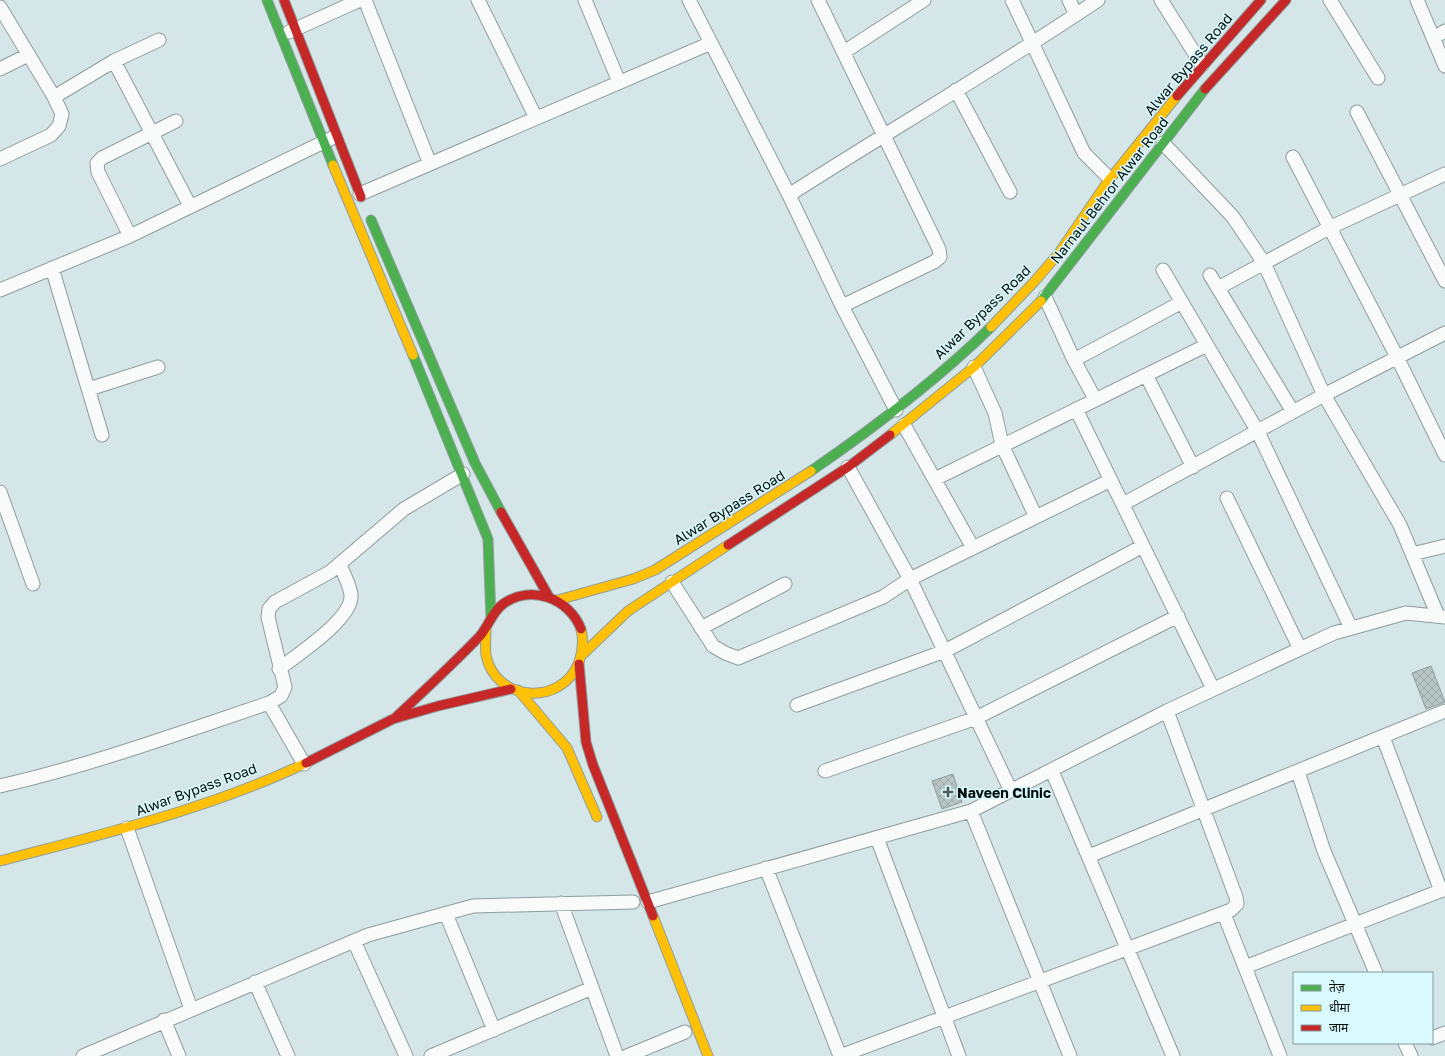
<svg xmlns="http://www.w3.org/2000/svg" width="1445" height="1056" font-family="'Golos Text','Noto Sans Devanagari',sans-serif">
	<defs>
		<pattern id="building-cross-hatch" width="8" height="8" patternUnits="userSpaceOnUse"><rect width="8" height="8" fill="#b8c7c5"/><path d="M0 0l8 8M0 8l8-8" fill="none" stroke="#9daaa8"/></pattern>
	</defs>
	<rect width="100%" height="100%" fill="#d4e6e7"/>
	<path fill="url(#building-cross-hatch)" stroke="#909e9c" d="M1431,666L1445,702L1426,709L1412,673Z
		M953,774L962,802L942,809L932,781Z"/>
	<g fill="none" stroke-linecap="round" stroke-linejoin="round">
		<g stroke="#8f9d9e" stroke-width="15">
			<path id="street" d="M365,0L430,164
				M478,0L536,118
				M585,0L619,82
				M689,0L789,195L842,306L896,410
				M818,0L939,249L940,257L934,262L842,306
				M1012,0L1084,153L1109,178
				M1069,0L1076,15
				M1161,0L1202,65
				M1330,0L1378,78
				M1417,0L1445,66
				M0,7L54,97L62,114L59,126L51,135L0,159
				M289,32L360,0
				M1433,38L1445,31
				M844,52L924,0
				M114,61L190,206
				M0,69L28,55
				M956,90L1010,192
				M54,97L114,61L159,40
				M1357,112L1445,281
				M1163,143L1233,217L1264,263L1324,395L1400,525L1438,616
				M1293,157L1397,357L1445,455
				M360,194L711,43
				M789,195C892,129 997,68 1098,0
				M130,236L98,172L97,163L102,158L176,121
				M52,268L102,435
				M1163,270L1258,432L1351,628
				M1210,275L1293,412
				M1218,288L1329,228L1445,174
				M0,290L130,236L332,138
				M1045,297L1074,360L1095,399
				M1074,360L1182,302
				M974,367L995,413L1002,445L1036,517
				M1146,375L1193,467
				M89,389L158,367
				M1076,409L1213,689
				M904,425L973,548
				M848,467L910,579L1011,791
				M935,479L1207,345
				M0,492L33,584
				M1227,498L1300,649
				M1123,504L1324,395L1445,333
				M1412,554L1445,546
				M672,582L713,646L725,653L738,658L883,597L910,579L1111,480
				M701,628L785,584
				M279,669C297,655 352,619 351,596C351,586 343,574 340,564
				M269,703L281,696L285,687L268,617L269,609L275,602L330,572L404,509L463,474
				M797,705L945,651L1143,546
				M1383,737L1441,891
				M825,771L976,718L1178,616
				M1052,771L1173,1056
				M1298,772L1324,851L1376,973
				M0,786C92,765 180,733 269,703L304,764
				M971,811L1070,1056
				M127,828L191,1009
				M877,838L959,1056
				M1089,856L1445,711
				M766,868L840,1056
				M648,902L971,811L1167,711L1334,633L1406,613L1445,617
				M561,903L617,1056
				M446,914L494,1030
				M1224,914L1280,1056
				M354,941L406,1056
				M1245,967L1445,889
				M255,982L288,1056
				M164,1020L179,1056
				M1432,1038L1445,1033
				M1405,1043L1411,1056
				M83,1056L368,935L473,906L633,902
				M431,1056L592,988
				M627,1056L685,1032
				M840,1056L1231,910L1237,904L1236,897L1167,711"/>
		</g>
		<g stroke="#8f9d9e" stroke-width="11">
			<path id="fast" d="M267,0L333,165
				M371,220L475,463L501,512
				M1041,301L1205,89
				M413,355L488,539L491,619
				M811,471C875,427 936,381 991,327"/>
		</g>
		<g stroke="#8f9d9e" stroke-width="11">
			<path id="slow" d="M333,165L413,355
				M991,327L1034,282L1059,253L1106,184L1177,96
				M890,435L974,367L1041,301
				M558,600L633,579L655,570L811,471
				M486,630C486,638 485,647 486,655C495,702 562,707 579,662C583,650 584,641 581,629
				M582,655L628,611L728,545
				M518,690L567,748L597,817
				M0,861C103,834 209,809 306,763
				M653,916L708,1056"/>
		</g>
		<g stroke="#8f9d9e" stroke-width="11">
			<path id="jam" d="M284,0L361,197
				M1205,89L1286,0
				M1177,96L1261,0
				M501,512L549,597
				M728,545L848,467L890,435
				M579,664L586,742L593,765L653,916
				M396,717C424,691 453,664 480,636C488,627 492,612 503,604C531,584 569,598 581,629
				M306,763L393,719L438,706L511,689"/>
		</g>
		<use href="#street" stroke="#f9fbfb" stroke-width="13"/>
		<use href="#fast" stroke="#4caf50" stroke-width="9"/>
		<use href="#slow" stroke="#ffc107" stroke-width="9"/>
		<use href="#jam" stroke="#c62828" stroke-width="9"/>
	</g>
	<path fill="#4d5a5b" stroke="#d9f9fc" stroke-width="1.5" d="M946 786h4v4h4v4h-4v4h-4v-4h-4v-4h4z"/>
	<g text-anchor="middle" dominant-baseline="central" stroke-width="3" stroke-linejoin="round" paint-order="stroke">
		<g font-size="14" fill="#040e0f" stroke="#d9f9fc">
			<text transform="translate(1188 64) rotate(-50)">Alwar Bypass Road</text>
			<text transform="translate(1109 190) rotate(-52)">Narnaul Behror Alwar Road</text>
			<text transform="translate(982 312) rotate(-44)">Alwar Bypass Road</text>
			<text transform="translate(729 507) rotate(-32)">Alwar Bypass Road</text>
			<text transform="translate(196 789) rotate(-20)">Alwar Bypass Road</text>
		</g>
		<g font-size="14" font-weight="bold" fill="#040e0f" stroke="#d9f9fc" text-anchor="start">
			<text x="957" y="792">Naveen Clinic</text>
		</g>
	</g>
	<rect x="1293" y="972" width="140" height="72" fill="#d9f9fc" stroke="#849b9d"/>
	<rect x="1301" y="985" width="20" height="6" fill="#4caf50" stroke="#849b9d"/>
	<text x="1329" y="992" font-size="12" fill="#040e0f">तेज़</text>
	<rect x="1301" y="1005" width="20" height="6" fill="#ffc107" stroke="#849b9d"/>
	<text x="1329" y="1012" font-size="12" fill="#040e0f">धीमा</text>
	<rect x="1301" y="1025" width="20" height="6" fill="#c62828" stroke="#849b9d"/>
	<text x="1329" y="1032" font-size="12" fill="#040e0f">जाम</text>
</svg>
